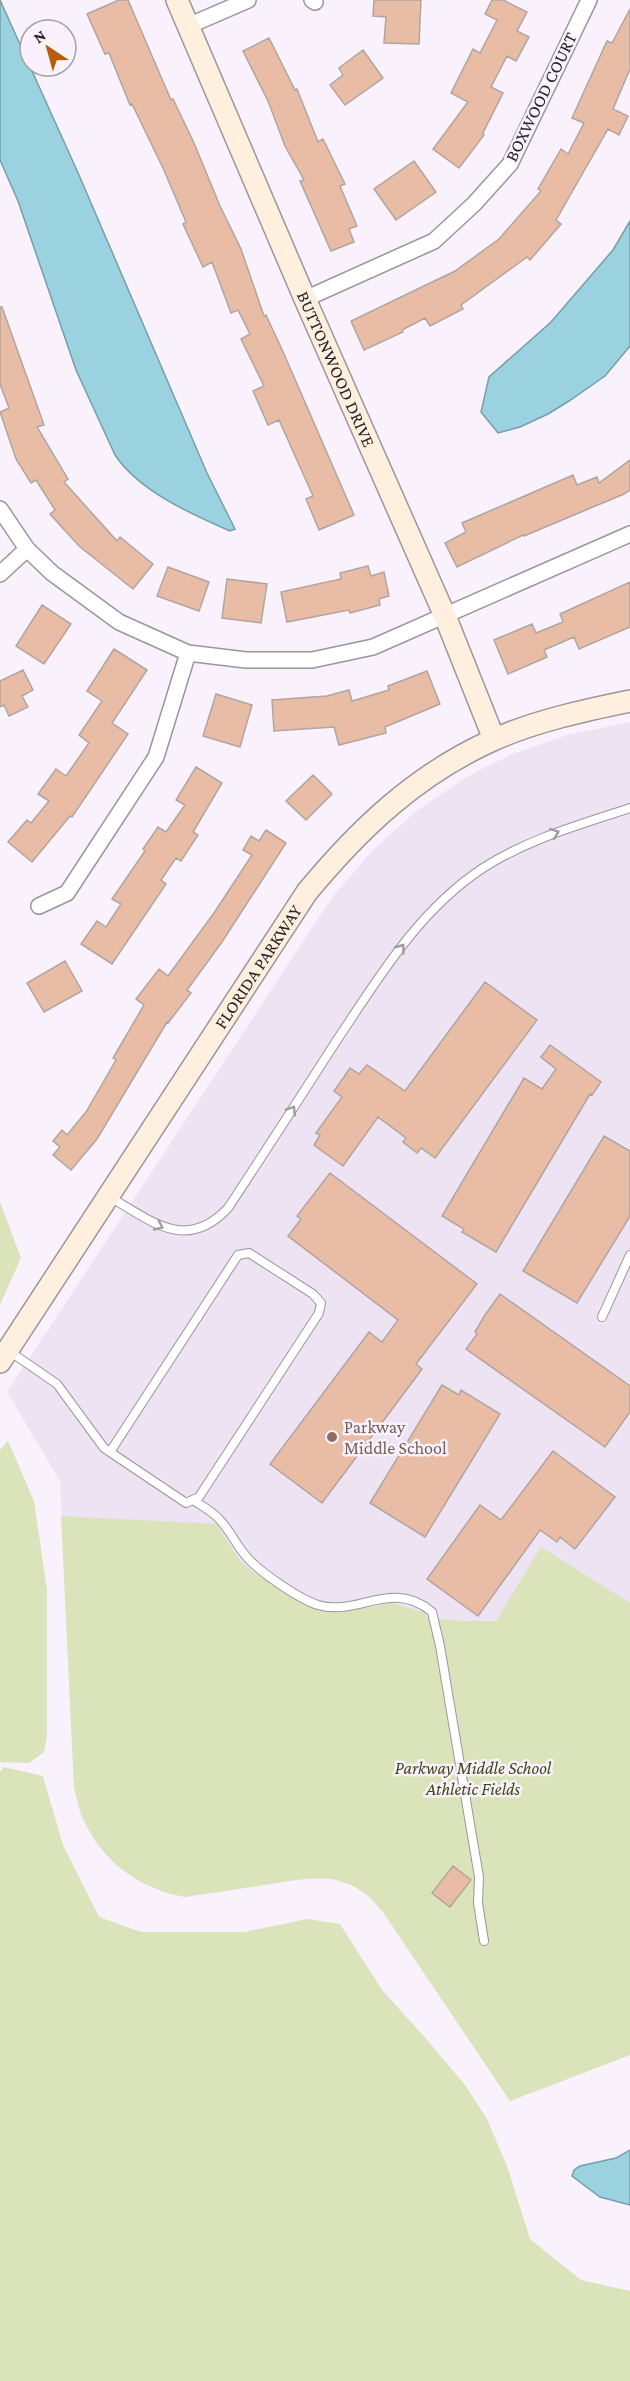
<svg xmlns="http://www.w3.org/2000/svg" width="630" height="2381" font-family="'Crimson Pro',serif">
	<rect width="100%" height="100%" fill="#f9f2fc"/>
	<path fill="#eee3f3" d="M630,722V2055L510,2101L383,1912L367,1894L357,1887L334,1879L310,1877L185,1897L170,1894L142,1883L117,1866L96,1843L81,1817L74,1787L60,1481L7,1392L319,917L335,894L373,850L415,812L462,780L487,766L513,754L567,735Z"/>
	<path fill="#dae3ba" d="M0,1202L21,1258L0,1305Z
		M8,1441L34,1501L47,1590V1735L44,1752L29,1763L0,1762V1450Z
		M61,1516L216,1524L241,1562L257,1575L318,1610L340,1613L391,1603L423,1612L428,1618L462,1621H496L541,1547L630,1603V2055L510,2101L383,1912C349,1868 313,1877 264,1885C238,1889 211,1893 185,1897C126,1886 85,1846 74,1787Z
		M4,1767L43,1776L63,1845L99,1917L141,1932H244L307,1919L340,1924L382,1990L429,2042L465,2085L487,2119L507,2166L530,2239L581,2280L630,2291V2381H0V1772Z"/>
	<path fill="#9ad2e0" stroke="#779ea8" stroke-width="1.5" d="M0,0L79,175L207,473L235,529L230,531C191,514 139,491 115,455L76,370L18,201L0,160Z
		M630,221V346L605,376L569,401L548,414L520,427L498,433L481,412L489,377L551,322L613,250Z
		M630,2150V2205L600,2197L572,2176L574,2170L580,2166L616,2158Z"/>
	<path fill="#e9bca6" stroke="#b0a5a0" stroke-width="1.5" d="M119,0H128L171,100L173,99L194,143L220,206L241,249L264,316L266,315L284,354L354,515L319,530L306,499L313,496L279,420L268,425L253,391L264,386L241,339L250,334L238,310L231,313L212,262L203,267L183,224L186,222L163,168L132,104L130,105L109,53L105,54L87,14Z
		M374,0H421L419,44L384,43L386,17L373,16Z
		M492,0H503L527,12L517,31L529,37L516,61L507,56L491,87L503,93L483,133L484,135L459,168L433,149L468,102L451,93L473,49L480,53L497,20L485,14Z
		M630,9V69L613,109L628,116L619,135L608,129L556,220L561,224L530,260L527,257L461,305L463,309L430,326L425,318L402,330L403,332L364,350L351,321L455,271L499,239L541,191L538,189L561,149L568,154L584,123L572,118L607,41L612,43Z
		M269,38L295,90L297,89L318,142L323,139L345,184L340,186L357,226L349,229L354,242L331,251L300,181L304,180L285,146L268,101L243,51Z
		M363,50L383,78L345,105L330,85L343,75L339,68Z
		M414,161L436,192L396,220L374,189Z
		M0,307H2L44,425L37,427L68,479L64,482L117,541L120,537L153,564L133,589L79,546L50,514L55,510L36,480L31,483L16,459L0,412L9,408L0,384Z
		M630,460V490L624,494L524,536L523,535L457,567L445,543L466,532L462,523L573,475L577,485L597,477L599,483Z
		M368,566L371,576L384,572L389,596L379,599L380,605L350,613L349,610L287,622L281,592L341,579L340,573Z
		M168,567L209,582L199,611L157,596Z
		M227,579L267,584L261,623L222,618Z
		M630,582V627L579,649L574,637L544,650L547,657L508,674L494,640L532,624L536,633L563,622L560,614Z
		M42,605L71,624L44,664L16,646Z
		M114,649L147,670L112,723L128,734L72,817L70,816L32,862L8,842L27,820L31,823L49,801L38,794L56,769L66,776L89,743L79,735L102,701L87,691Z
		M23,670L33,690L22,696L28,707L9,716L4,705L0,707V681Z
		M427,671L440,704L385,727L386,733L339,745L334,727L274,731L272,700L327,696L349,690L352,701L389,690L388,686Z
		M216,694L252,705L240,747L203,736Z
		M196,767L222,783L193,832L198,835L181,861L176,858L161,880L166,884L112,964L81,944L97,921L106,927L121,904L112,899L145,851L143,849L158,827L166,832L185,805L176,800Z
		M313,775L332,794L306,820L286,801Z
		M266,830L286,843L222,942L187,990L191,993L168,1023L167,1022L97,1139L71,1170L53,1155L60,1147L53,1141L62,1130L67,1135L86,1112L116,1060L113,1058L144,1005L136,999L159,969L168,976L214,913L252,855L243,850L251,836L259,841Z
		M65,961L82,991L44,1012L27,983Z
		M485,982L537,1020L435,1158L421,1148L417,1153L403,1142L406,1138L378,1117L343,1166L314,1145L320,1135L316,1133L342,1097L334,1091L350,1068L359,1074L367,1065L405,1091Z
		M550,1045L601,1082L592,1095L590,1094L496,1252L462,1232L464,1229L442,1216L524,1078L542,1089L556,1069L541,1057Z
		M604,1136L630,1151V1216L577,1303L523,1271Z
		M330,1173L477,1284L416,1364L422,1369L322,1503L270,1464L369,1332L382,1342L398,1320L288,1236L301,1219L297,1216Z
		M500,1294L630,1386V1412L605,1447L466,1349L477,1334L475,1332L485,1315Z
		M442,1385L459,1395L461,1390L500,1414L425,1537L370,1503Z
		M553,1451L615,1497L575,1549L560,1537L557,1542L540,1530L478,1616L427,1579L480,1505L501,1520Z
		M453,1866L471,1880L450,1907L432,1893Z"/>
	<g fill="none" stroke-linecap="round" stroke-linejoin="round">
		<g stroke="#9b959d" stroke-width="10">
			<path id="lane" d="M110,1197C152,1222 187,1252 228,1208C265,1152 301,1096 337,1040C379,977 419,910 483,868C528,839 579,825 630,808
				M602,1317L630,1255
				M9,1351L57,1384L104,1448L186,1503L199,1497L319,1313L321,1303L313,1294L249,1253L238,1255L110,1452
				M193,1500C202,1506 212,1511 219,1519C230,1530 236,1545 246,1556C258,1571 299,1599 318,1605C357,1617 392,1578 432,1612L440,1646L479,1877L478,1903L484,1941"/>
		</g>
		<g stroke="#9b959d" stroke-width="18">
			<path id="street" d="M312,0L315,2
				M188,26L248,0
				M305,299L434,241L474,204L510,164L589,0
				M0,509L27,549L52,573L119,622L188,653L246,660H312L373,647L630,534
				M0,574L27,549
				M39,906L67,893L156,757L188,653"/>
		</g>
		<g stroke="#9b959d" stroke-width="24">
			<g id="secondary">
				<path id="s1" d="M177,0L305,299L445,616L494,739"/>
				<path id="s2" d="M0,1362L307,892C360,828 417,774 493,740C535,721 586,710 630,701"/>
			</g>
		</g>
		<use href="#lane" stroke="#fff" stroke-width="8"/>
		<use href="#street" stroke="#fff" stroke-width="15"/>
		<use href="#secondary" stroke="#ffefde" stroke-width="21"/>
	</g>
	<defs><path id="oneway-chevron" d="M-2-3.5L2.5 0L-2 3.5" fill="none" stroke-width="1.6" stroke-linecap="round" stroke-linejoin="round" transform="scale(1.5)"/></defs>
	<g stroke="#9d9c9e">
		<use href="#oneway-chevron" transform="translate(555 833) rotate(-20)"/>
		<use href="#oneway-chevron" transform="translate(401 948) rotate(-53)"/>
		<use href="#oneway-chevron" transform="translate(292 1110) rotate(-57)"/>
		<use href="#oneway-chevron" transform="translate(159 1226) rotate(25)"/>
	</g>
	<circle fill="#8d6e63" stroke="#f9f2fc" stroke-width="2" cx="332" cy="1437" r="6"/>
	<g text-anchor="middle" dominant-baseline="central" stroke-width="5" stroke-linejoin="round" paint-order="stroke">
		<g font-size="18" fill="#262427" stroke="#f9f2fc">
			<text transform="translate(541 97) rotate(-64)">BOXWOOD COURT</text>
			<text stroke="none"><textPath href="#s1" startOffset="402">BUTTONWOOD DRIVE</textPath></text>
			<text stroke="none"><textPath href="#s2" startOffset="472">FLORIDA PARKWAY</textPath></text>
		</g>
		<g font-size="18" fill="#785e54" stroke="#f9f2fc" text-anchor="start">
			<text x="344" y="1427">Parkway<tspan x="344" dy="21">Middle School</tspan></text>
		</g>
		<g font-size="18" font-style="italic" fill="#404715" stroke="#f9f2fc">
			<text x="473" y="1768">Parkway Middle School<tspan x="473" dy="21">Athletic Fields</tspan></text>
		</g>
	</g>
	<g transform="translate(48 48) rotate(324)"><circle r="28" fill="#f9f2fc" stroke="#a5a0a7" stroke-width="1.5"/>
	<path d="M0-4.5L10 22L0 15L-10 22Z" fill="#b95d0a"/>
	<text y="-9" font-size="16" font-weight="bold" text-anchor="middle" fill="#262427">N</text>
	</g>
</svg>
